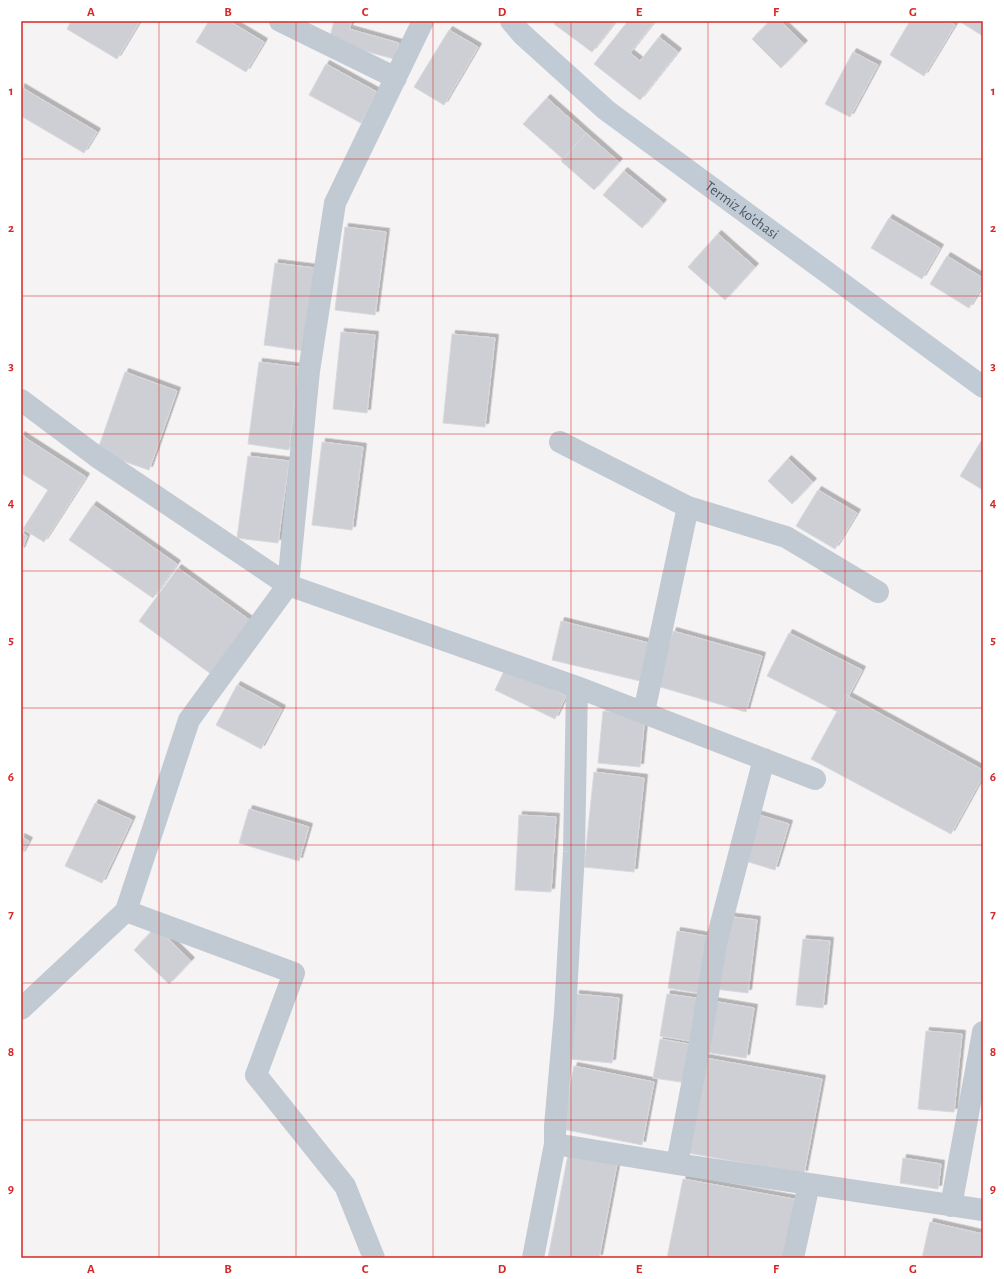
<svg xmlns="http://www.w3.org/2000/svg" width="1004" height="1279" font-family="'Alegreya Sans',sans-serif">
	<defs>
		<filter id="shadow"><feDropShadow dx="3.5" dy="-3.5" stdDeviation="0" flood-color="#0004"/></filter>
	</defs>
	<rect width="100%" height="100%" fill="#f5f3f3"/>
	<path fill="#cdcfd5" stroke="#d7d9de" filter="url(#shadow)" d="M71,21H140L117,59L67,29Z
		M209,21H229L264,42L246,72L196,42Z
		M334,21H352L349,29L399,43L394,59L329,41Z
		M556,21H616L592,52L554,24Z
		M628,21H655L630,53L640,61L659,37L678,52L640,100L594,64Z
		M770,21H780L804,44L781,68L752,39Z
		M910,21H948L955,25L924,76L890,55Z
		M963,21H983V36L962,23Z
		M449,30L478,47L444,105L414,87Z
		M853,52L878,65L850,117L825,104Z
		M326,64L377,92L361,123L309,95Z
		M21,87L97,132L84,153L21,116Z
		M547,98L586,133L563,159L523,124Z
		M586,133L619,162L594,190L561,161Z
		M624,171L663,203L642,228L603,195Z
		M889,218L940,248L922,279L871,248Z
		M345,227L386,232L375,315L335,310Z
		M718,234L755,267L725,300L688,267Z
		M947,256L983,278V285L969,308L930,284Z
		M275,263L315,268L305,351L264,345Z
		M341,332L375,335L367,413L333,409Z
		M452,334L495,338L485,427L443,423Z
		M259,362L299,367L289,450L248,444Z
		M125,372L177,391L149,470L97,452Z
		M21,435L86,477L44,542L23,529L48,490L21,473Z
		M983,438V490L960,476Z
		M322,442L363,447L352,530L312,525Z
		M248,456L289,461L278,543L237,538Z
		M788,459L813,482L792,504L768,481Z
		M818,490L857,513L835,549L796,526Z
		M93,505L177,564L153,598L69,540Z
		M21,533L27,536L21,551Z
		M178,568L255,624L215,677L139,621Z
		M561,621L649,643L640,681L552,660Z
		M673,631L762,656L746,712L657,686Z
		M789,633L862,670L840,713L767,676Z
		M506,667L566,696L555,719L495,690Z
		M237,685L282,709L261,749L216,725Z
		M846,695L983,770V776L951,834L811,759Z
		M603,711L645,715L640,767L598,763Z
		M594,772L644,778L634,872L584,867Z
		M95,803L132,820L102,883L65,866Z
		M249,809L309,827L299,861L239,843Z
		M756,814L789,824L775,870L742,860Z
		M519,815L556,817L551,892L515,890Z
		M21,837L29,841L21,855Z
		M725,916L757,920L748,993L715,989Z
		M156,927L191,961L169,984L134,950Z
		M677,931L712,937L704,994L668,988Z
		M803,939L830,941L823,1008L796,1005Z
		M576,994L619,998L612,1063L569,1059Z
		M667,994L703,999L696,1042L660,1036Z
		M712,1001L754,1008L746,1058L704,1052Z
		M926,1031L962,1034L954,1112L918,1109Z
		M660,1039L695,1045L688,1083L653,1078Z
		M700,1057L822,1079L804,1174L683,1152Z
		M574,1066L654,1082L642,1145L562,1129Z
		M568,1155L617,1164L599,1258H548Z
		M903,1158L941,1164L938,1189L900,1183Z
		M683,1179L799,1200L785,1258H667Z
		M930,1222L983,1234V1258H922Z"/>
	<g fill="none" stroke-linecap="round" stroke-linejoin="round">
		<path stroke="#c1cad2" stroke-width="22" d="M280,21L396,78
			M21,400L96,456L288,585L577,687L815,779
			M560,442L688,507L644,712
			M688,507L786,537L878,592
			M126,911L294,973L256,1075L345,1186L374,1258
			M21,1009L126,911L189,720L288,585L309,371L335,203L423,21
			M555,1144L677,1164L983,1210
			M677,1164L701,1038L716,943L764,759
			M951,1206L983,1032
			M533,1258L555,1144V1126L565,1013L574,852L577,687
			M793,1258L809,1184"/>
		<path stroke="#c1cbd6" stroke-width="22" id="s1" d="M511,21L522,34L606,110L983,387"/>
	</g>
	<path fill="none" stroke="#d62828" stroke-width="1" stroke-opacity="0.55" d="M159,21V1258M296,21V1258M433,21V1258M571,21V1258M708,21V1258M845,21V1258M21,159H983M21,296H983M21,434H983M21,571H983M21,708H983M21,845H983M21,983H983M21,1120H983"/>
	<g text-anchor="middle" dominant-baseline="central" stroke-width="3.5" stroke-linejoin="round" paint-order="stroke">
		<g font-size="15" fill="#4a5661" stroke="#fff">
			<text stroke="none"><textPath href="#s1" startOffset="299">Termiz ko'chasi</textPath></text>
		</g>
	</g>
	<rect width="1004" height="1279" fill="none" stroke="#ffffff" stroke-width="44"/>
	<rect x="22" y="22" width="960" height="1235" fill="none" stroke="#d62828" stroke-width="1.5"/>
	<g font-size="13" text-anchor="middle" font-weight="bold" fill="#d62828">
		<text x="91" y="16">A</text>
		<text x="228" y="16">B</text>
		<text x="365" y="16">C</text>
		<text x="502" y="16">D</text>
		<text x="639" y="16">E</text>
		<text x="776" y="16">F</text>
		<text x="913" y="16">G</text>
		<text x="11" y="95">1</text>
		<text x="993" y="95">1</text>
		<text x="11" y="232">2</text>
		<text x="993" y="232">2</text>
		<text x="11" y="370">3</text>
		<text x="993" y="370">3</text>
		<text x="11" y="507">4</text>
		<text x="993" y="507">4</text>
		<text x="11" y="644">5</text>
		<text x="993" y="644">5</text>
		<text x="11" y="781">6</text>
		<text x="993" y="781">6</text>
		<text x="11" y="918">7</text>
		<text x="993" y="918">7</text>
		<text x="11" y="1056">8</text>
		<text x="993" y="1056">8</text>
		<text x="11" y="1193">9</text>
		<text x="993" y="1193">9</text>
		<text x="91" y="1273">A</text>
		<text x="228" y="1273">B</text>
		<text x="365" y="1273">C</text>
		<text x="502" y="1273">D</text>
		<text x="639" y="1273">E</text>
		<text x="776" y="1273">F</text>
		<text x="913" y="1273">G</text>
	</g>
</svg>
